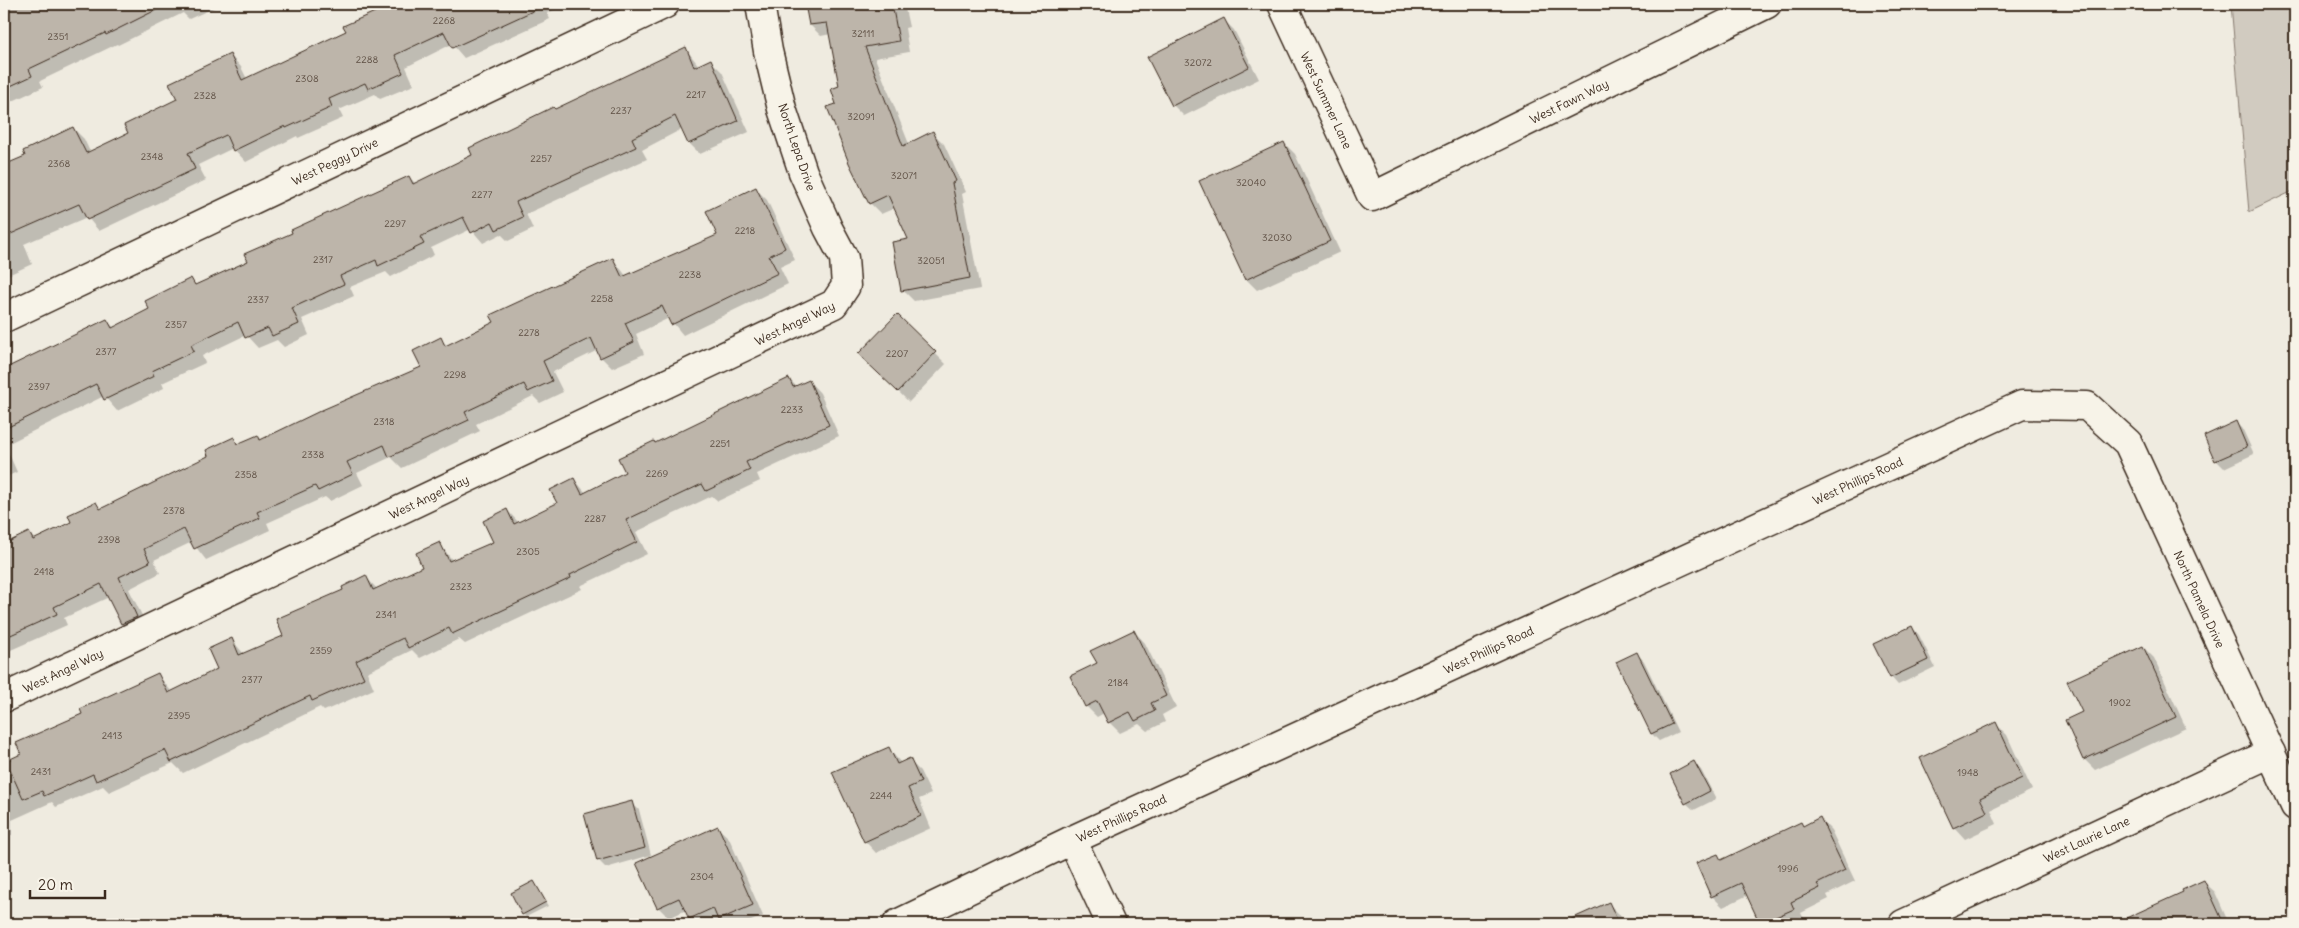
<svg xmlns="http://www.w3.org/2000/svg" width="2299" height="928" font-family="Delius,sans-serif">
	<rect width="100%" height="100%" fill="#efebe0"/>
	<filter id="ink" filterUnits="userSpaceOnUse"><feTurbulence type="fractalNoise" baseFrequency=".02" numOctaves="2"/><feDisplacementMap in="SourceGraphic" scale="10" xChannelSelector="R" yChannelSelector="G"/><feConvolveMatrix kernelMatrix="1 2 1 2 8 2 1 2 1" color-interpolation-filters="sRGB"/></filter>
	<g filter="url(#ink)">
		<path fill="#d1cbc0" stroke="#867a6f" d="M2231,4H2295V190L2249,212Z"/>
		<path fill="#0003" d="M12,4H222L189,19L183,13L118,45L117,44L40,81L43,87L4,105V8Z
			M396,4H464L466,8L474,4H568L547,13L550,19L464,58L452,44L406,67L414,85L380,99L375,94L339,110L343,118L298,138L297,136L246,162L233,148L198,165L206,180L99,231L87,217L24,244L32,264L8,275L4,271V167L27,156L73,128L84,139L90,152L129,133L179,100L230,55L241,67L247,79L347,31L345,26Z
			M806,4H904L909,27L905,28L909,52L875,58L909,144L933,133L944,144L966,192L962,194L980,289L914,301L903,290L910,240L895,208L881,214L870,203L838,104L840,87L831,34L821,36L810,25Z
			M1223,19L1234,30L1259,79L1184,116L1173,105Z
			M686,49L699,66L710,60L722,72L749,132L700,154L689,143L682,129L642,150L647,159L526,214L533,229L508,241L501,234L483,243L471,229L431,248L434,255L391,277L386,272L350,287L354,296L302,319L309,335L284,347L277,340L258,348L246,335L202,356L205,363L162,383L164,388L117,411L104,396L5,445L17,472L4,478V370L107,320L114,328L150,310L191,280L197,286L250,262L294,233L409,177L416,184L555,110Z
			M1284,143L1295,154L1340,252L1257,290L1246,279Z
			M756,189L767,200L795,260L780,267L788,284L683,335L669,318L636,334L644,354L612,368L601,357L598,350L553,372L563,392L540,403L533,396L476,424L480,431L402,468L391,457L357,473L363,485L330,501L325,497L267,523L270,530L206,560L192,542L154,560L160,573L129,589L148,628L133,635L122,624L109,597L64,618L67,625L4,653V575L15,570L4,545L29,533L36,540L72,523L96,503L102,510L210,457L233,439L239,445L258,436L262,440L423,367L440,339L448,346L613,259L627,277L719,236Z
			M897,316L946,364L909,402L860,354Z
			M789,379L797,387L809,381L820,393L839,436L757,474L760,481L718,501L712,496L636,532L647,554L580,586L582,589L465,644L459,639L420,658L412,650L367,672L374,689L324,711L320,707L183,773L173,763L109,792L103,786L56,807L52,802L12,820V835H4V764H27L84,714L158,675L172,692L218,670L232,640L244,654L285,636L344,590L366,577L378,590L424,568L439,543L453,561L495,542L507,510L519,523L558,504L574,479L586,493L627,473L655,444Z
			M2235,422L2243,430L2254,454L2224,468L2216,460Z
			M1912,627L1919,635L1935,667L1898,685L1891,677Z
			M1134,631L1145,643L1176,707L1162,715L1165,722L1147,731L1139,724L1120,733L1109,722L1104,713L1097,717L1086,706L1098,664Z
			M2143,647L2154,658L2186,728L2095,770L2084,759V713Z
			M1636,653L1644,661L1678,732L1659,741L1652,734L1617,663Z
			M1996,724L2007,735L2032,790L1991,810L1997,824L1965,839L1954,827Z
			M888,748L901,763L909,760L920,771L931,794L919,799L931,828L876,853L865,841Z
			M1694,763L1701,770L1716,799L1694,810L1686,803Z
			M631,802L639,810L651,855L606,868L598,860Z
			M1820,819L1831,830L1855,881L1827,895L1829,899L1801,913L1804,919L1794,924H1762L1748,895L1723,907L1712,896L1717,855L1723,861L1801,824L1804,827Z
			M717,827L729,838L763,916L744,924H724L720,921L713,924H696L686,910L669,918L658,907Z
			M2203,881L2215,892L2229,924H2132L2129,918L2184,893Z
			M534,882L548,906L526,917L523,914Z
			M1609,904L1620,915L1624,924H1563Z"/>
		<path fill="#bdb5aa" stroke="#3b2a1e" d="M4,4H168L106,35L105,33L29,69L32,76L4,89Z
			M393,4H548L452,48L444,32L395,55L403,73L368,89L365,83L329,99L332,107L286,128L285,126L233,151L226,135L188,153L195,169L87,220L79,204L4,237V165L25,156L23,151L73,127L86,153L128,133L124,125L177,99L169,83L230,54L242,80L346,31L343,26Z
			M805,4H892L899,41L865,47L903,146L933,131L956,181L952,183L970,278L901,291L892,242L908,239L888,195L869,204L849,163L827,107L836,104L831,89L839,86L827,23L809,25Z
			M1224,18L1249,67L1172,106L1147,57Z
			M686,47L694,67L711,59L738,121L688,144L675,116L632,138L636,147L516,202L523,217L496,230L492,222L471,233L463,217L420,237L424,244L378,266L376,260L340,276L344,284L292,308L299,324L272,336L268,328L245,338L238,322L191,345L194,351L152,371L154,376L104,400L96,384L4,429V369L107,319L112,328L149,309L145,301L191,278L195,285L248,261L244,254L292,233L291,230L409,176L413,184L472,155L469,148L553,107L555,109Z
			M1284,142L1330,241L1245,280L1199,181Z
			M756,187L785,248L769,256L778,273L671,325L662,306L625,323L634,342L600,358L591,338L543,361L552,381L528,392L524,384L465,412L469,420L389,457L384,445L347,462L353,474L318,491L315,486L257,512L260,518L194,549L184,529L144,549L150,562L119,577L137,617L121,624L101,584L54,607L57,614L4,638V544L29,532L33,540L71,522L68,515L96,502L100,509L208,456L206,450L234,437L237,444L258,435L260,440L322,410L421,367L413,351L441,337L445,346L494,322L490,315L613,258L622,277L717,235L706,211Z
			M897,314L936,352L898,392L858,354Z
			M789,378L793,387L809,380L829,425L746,462L750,470L706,491L702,484L626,520L637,542L570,575L571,578L452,634L449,628L408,648L403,638L356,661L364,678L312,701L310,696L171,762L165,750L96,781L93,774L44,796L42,791L23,799L6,761L21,754L16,743L82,714L80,709L158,673L168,693L217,669L208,649L232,638L239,655L283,636L276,619L343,590L342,587L366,575L373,590L422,567L416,553L440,542L449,561L493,542L483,521L507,509L514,524L557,503L550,490L574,478L582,494L625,472L618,458L654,441L655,443Z
			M2236,421L2247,447L2215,461L2204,436Z
			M1912,626L1928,660L1890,678L1873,644Z
			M1134,630L1166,696L1151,703L1155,711L1135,721L1130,712L1108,723L1097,701L1085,707L1070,676L1097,663L1090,651Z
			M2143,646L2176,717L2083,760L2065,720L2082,712L2067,681Z
			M1637,652L1672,724L1651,734L1616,662Z
			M1996,722L2022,778L1980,798L1987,812L1953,828L1920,758Z
			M889,747L897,764L910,758L921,782L908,788L921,816L864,842L832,772Z
			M1694,761L1710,791L1685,804L1670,774Z
			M632,801L645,848L597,861L584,814Z
			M1820,817L1845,870L1817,884L1820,888L1791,902L1794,909L1760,924L1741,883L1711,897L1696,863L1718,854L1721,860L1801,822L1803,826Z
			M718,826L753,905L718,920L713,908L689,919L679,898L657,908L636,863Z
			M2204,880L2224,924H2113L2183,892L2182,890Z
			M534,881L546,902L522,915L511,893Z
			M1609,902L1619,924H1560Z"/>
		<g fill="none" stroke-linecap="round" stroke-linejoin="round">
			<g stroke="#3b2a1e" stroke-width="31">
				<g id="minor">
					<path id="s1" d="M1282,4L1372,197L1767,4"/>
					<path id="s2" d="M4,318L665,4"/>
					<path id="s3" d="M4,698L834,304L846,286L844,258L828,228L803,172L782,109L768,51L760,4"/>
					<path d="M1072,840L1111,924"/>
					<path id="s4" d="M897,924L1072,840L2022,405L2087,406L2128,443L2295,806"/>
					<path id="s5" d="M1903,924L2271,753"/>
				</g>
			</g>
			<use href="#minor" stroke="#f7f3e8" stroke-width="28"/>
		</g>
	</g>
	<g text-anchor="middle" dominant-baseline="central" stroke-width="4" stroke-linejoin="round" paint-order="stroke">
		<g font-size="10" fill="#5c4d41">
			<text x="444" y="20">2268</text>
			<text x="863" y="33">32111</text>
			<text x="58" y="36">2351</text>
			<text x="367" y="59">2288</text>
			<text x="1198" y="62">32072</text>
			<text x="307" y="78">2308</text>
			<text x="696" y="94">2217</text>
			<text x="205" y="95">2328</text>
			<text x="621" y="110">2237</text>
			<text x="861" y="116">32091</text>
			<text x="152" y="156">2348</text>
			<text x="541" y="158">2257</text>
			<text x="59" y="163">2368</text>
			<text x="904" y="175">32071</text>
			<text x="1251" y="182">32040</text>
			<text x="482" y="194">2277</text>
			<text x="395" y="223">2297</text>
			<text x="745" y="230">2218</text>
			<text x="1277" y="237">32030</text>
			<text x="323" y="259">2317</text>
			<text x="931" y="260">32051</text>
			<text x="690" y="274">2238</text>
			<text x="602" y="298">2258</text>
			<text x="258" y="299">2337</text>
			<text x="176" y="324">2357</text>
			<text x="529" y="332">2278</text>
			<text x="106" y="351">2377</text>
			<text x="897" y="353">2207</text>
			<text x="455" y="374">2298</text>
			<text x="39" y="386">2397</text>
			<text x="792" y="409">2233</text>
			<text x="384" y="421">2318</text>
			<text x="720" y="443">2251</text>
			<text x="313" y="454">2338</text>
			<text x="657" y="473">2269</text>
			<text x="246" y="474">2358</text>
			<text x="174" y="510">2378</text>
			<text x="595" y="518">2287</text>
			<text x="109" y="539">2398</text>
			<text x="528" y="551">2305</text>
			<text x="44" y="571">2418</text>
			<text x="461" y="586">2323</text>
			<text x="386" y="614">2341</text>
			<text x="321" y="650">2359</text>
			<text x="252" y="679">2377</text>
			<text x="1118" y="682">2184</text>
			<text x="2120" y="702">1902</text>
			<text x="179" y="715">2395</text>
			<text x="112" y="735">2413</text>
			<text x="41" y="771">2431</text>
			<text x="1968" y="772">1948</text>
			<text x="881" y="795">2244</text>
			<text x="1788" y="868">1996</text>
			<text x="702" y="876">2304</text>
		</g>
		<g font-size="12" fill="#3b2a1e" stroke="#f7f3e8">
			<text stroke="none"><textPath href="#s1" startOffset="106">West Summer Lane</textPath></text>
			<text stroke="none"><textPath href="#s1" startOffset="432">West Fawn Way</textPath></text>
			<text transform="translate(797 147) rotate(71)">North Lepa Drive</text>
			<text stroke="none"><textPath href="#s2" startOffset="366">West Peggy Drive</textPath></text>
			<text stroke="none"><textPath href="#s3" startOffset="875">West Angel Way</textPath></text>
			<text stroke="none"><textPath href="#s4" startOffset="1058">West Phillips Road</textPath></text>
			<text stroke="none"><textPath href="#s3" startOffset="470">West Angel Way</textPath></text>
			<text stroke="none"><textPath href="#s4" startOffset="1531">North Pamela Drive</textPath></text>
			<text stroke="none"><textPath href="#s4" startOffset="652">West Phillips Road</textPath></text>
			<text stroke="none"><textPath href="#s3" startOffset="65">West Angel Way</textPath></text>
			<text stroke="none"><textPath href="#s4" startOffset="248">West Phillips Road</textPath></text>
			<text stroke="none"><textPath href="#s5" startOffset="202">West Laurie Lane</textPath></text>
		</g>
	</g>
	<rect width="2299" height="928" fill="none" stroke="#f7f3e8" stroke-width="20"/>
	<rect x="10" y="10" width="2279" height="908" fill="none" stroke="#3b2a1e" stroke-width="2" filter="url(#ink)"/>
	<path d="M30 890v8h75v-8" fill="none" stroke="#3b2a1e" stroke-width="2.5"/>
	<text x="38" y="890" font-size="15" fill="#3b2a1e" stroke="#f7f3e8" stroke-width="4" paint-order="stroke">20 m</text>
</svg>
